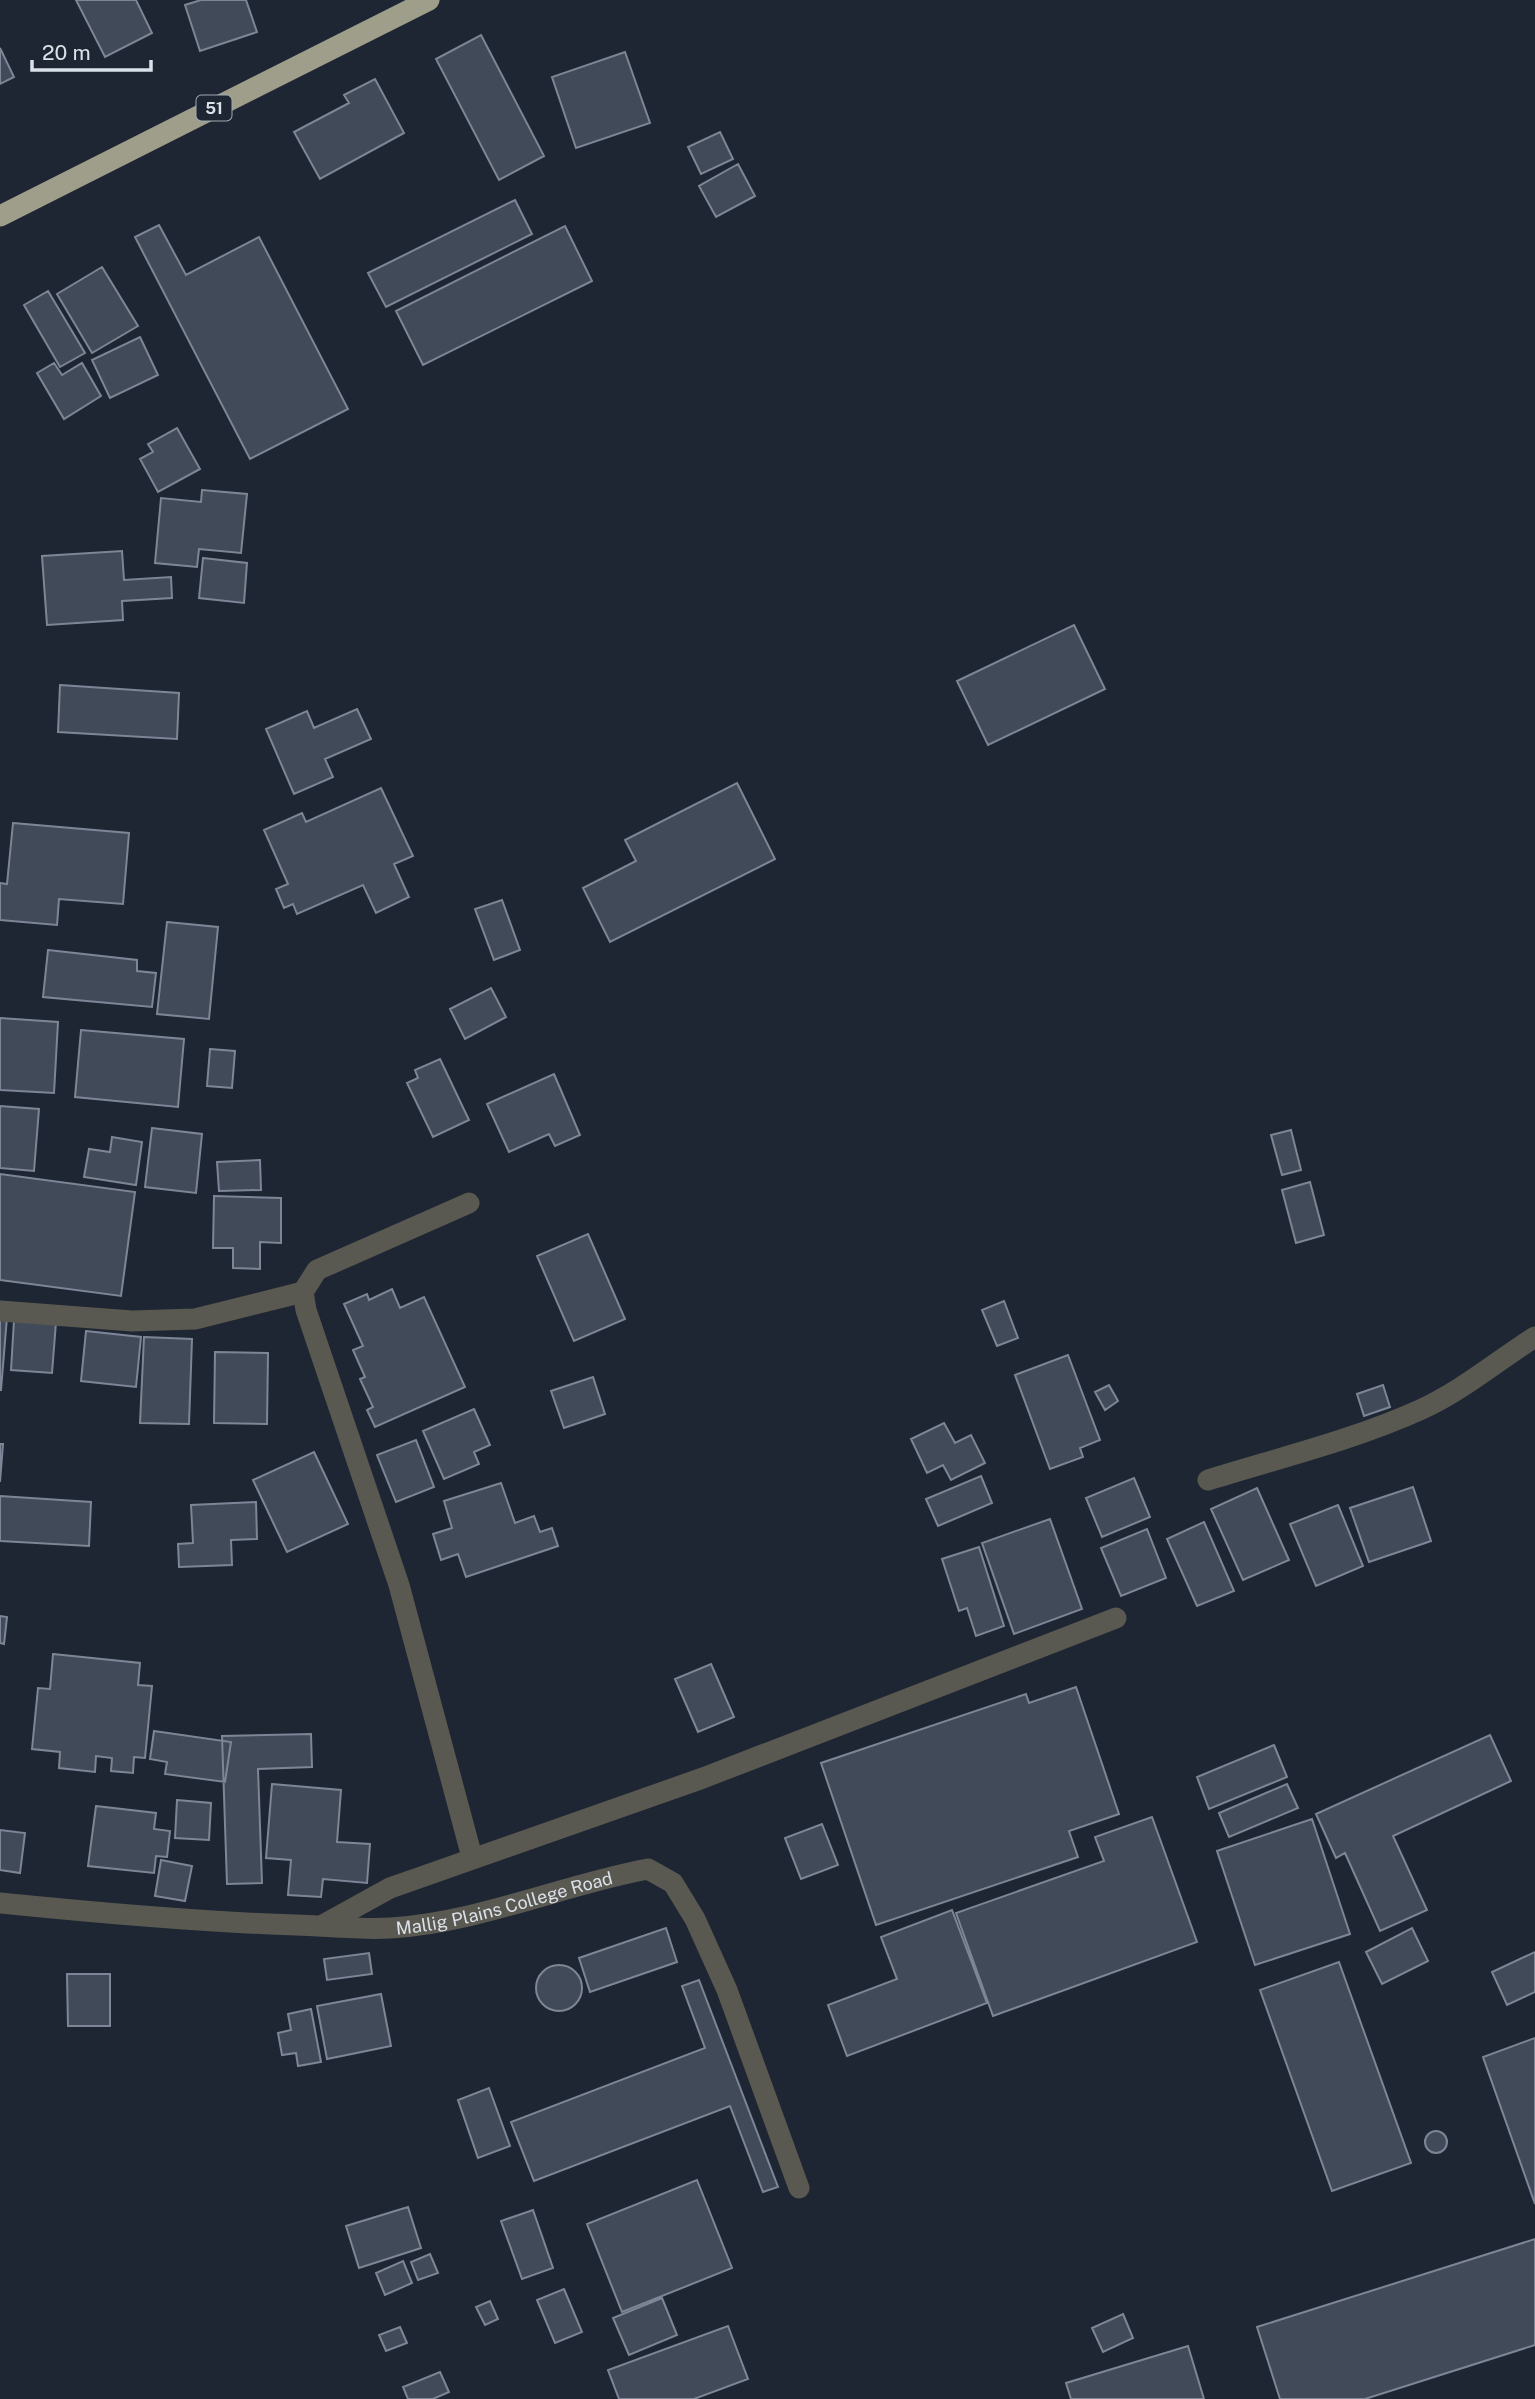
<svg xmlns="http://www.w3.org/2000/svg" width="1535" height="2399" font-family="'Public Sans',sans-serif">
	<rect width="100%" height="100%" fill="#1e2633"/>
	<path fill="#404a58" stroke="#7c8696" stroke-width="2" d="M76,0H136L152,33L105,57Z
		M201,0H246L257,32L200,51L185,5Z
		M481,35L544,156L499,180L436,59Z
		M0,48L14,77L0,84Z
		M625,52L650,123L576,148L552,77Z
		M375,79L404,133L320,179L294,132L349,103L344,95Z
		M720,132L733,159L701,174L688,147Z
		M738,164L755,196L716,217L699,186Z
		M515,200L532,234L386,307L368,273Z
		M159,225L186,275L259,237L348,409L250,459L135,237Z
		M565,226L592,281L423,365L396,311Z
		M102,267L138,326L92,353L57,294Z
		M48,291L85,353L60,367L24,305Z
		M140,337L158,375L110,398L92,360Z
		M54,363L62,375L82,363L101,396L64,419L37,373Z
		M177,428L200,469L158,492L140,459L153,452L148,444Z
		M202,490L247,494L241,553L199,549L197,567L155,563L161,498L201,502Z
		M122,551L124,580L171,577L172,598L122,601L123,620L47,625L42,556Z
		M203,558L247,563L244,603L199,598Z
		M1074,625L1105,689L988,745L957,681Z
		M60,685L179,693L177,739L58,732Z
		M357,709L371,739L325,759L333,777L294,794L266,729L307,711L314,728Z
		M737,783L775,859L610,942L583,888L636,861L625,840Z
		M381,788L413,856L394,864L409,897L376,913L363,885L297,914L293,904L284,908L276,889L288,884L264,830L302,813L306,822Z
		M13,823L129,833L123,904L59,899L57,925L0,920V883L7,884Z
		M502,900L520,950L494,960L475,909Z
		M167,922L218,927L209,1019L157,1014Z
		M48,950L137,960V971L156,973L152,1007L43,997Z
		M491,988L506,1017L465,1039L450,1009Z
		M0,1018L58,1022L54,1093L0,1090Z
		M81,1030L184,1039L178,1107L75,1097Z
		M210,1049L235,1051L232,1088L207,1086Z
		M440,1059L469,1120L433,1137L407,1083L418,1078L415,1070Z
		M554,1074L580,1135L555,1146L549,1134L509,1152L487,1104Z
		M0,1106L39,1109L34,1171L0,1168Z
		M152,1128L202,1134L196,1193L145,1187Z
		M1291,1130L1301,1170L1282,1175L1271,1135Z
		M112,1137L142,1142L136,1185L84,1177L89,1149L110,1152Z
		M260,1160L261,1190L219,1191L217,1162Z
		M0,1174L135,1192L121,1296L0,1280Z
		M1310,1182L1324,1235L1296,1243L1282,1190Z
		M214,1196L281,1198V1243L260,1242V1269L233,1268V1248H213Z
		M588,1234L625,1319L574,1341L537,1256Z
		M392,1289L400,1308L424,1297L465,1387L375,1427L367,1410L373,1407L360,1379L365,1377L353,1350L363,1346L344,1304L367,1294L369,1300Z
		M1004,1301L1018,1338L997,1346L982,1310Z
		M0,1316L7,1317L1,1390H0Z
		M14,1320L56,1322L52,1373L11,1370Z
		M86,1331L141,1337L136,1387L81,1381Z
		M144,1337L192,1339L189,1424L140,1423Z
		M215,1352L268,1353L267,1424L214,1423Z
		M1068,1355L1100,1440L1080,1448L1083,1457L1050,1469L1015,1375Z
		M593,1377L605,1414L564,1428L551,1391Z
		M1109,1385L1118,1401L1105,1410L1095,1392Z
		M1383,1385L1390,1407L1364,1416L1357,1394Z
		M474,1409L490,1445L474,1452L479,1464L444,1479L423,1431Z
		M944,1423L955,1443L971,1435L985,1463L951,1480L943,1465L927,1473L911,1439Z
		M416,1440L434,1487L396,1502L377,1455Z
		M0,1444H3L0,1482Z
		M314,1452L348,1524L287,1552L253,1480Z
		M981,1476L992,1503L938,1526L926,1499Z
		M1134,1478L1150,1517L1102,1537L1086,1498Z
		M501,1483L515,1523L534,1516L540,1532L552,1528L558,1546L466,1577L458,1554L441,1560L433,1534L452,1528L444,1501Z
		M1413,1487L1431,1541L1369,1562L1350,1508Z
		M1257,1488L1289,1560L1243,1580L1211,1509Z
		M0,1496L91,1502L89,1546L0,1541Z
		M256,1502L257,1539L231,1540L232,1565L179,1567L178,1544L193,1543L191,1505Z
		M1338,1505L1363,1566L1316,1586L1290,1524Z
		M1050,1519L1082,1609L1014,1634L982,1543Z
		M1204,1522L1234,1591L1197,1606L1167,1539Z
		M1147,1529L1166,1578L1121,1596L1101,1548Z
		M979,1547L1004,1626L976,1636L967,1608L959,1611L942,1559Z
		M0,1616L7,1617L4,1644L0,1643Z
		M53,1654L140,1663L138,1685L152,1686L145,1758L134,1757L133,1773L111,1771L112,1758L96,1756L95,1772L59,1768L60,1752L32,1749L38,1688L50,1689Z
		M711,1664L734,1717L698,1732L675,1679Z
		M1076,1687L1119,1814L1069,1831L1078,1857L876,1925L821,1763L1026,1694L1029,1703Z
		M154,1731L231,1742L225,1782L165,1774L167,1762L150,1759Z
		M311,1734L312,1767L258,1769L262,1883L227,1884L222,1736Z
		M1490,1735L1511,1781L1393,1836L1427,1910L1380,1931L1345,1853L1336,1858L1316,1814Z
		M1274,1745L1287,1777L1209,1809L1197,1777Z
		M272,1784L341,1790L337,1842L370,1844L367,1883L323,1879L321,1897L288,1895L291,1860L266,1858Z
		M1287,1784L1298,1808L1229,1837L1219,1813Z
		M177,1800L211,1803L209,1840L175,1838Z
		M96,1806L156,1813L154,1829L170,1831L167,1857L156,1856L154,1873L88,1866Z
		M1152,1817L1197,1942L993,2016L956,1913L1104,1861L1095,1837Z
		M1312,1819L1350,1934L1255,1965L1217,1851Z
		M822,1824L838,1865L801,1879L785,1838Z
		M0,1830L25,1833L20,1873L0,1870Z
		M161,1860L192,1866L185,1901L155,1896Z
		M952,1910L987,2003L847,2056L828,2005L897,1979L881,1937Z
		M666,1928L677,1962L590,1992L579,1958Z
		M1412,1928L1428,1961L1382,1984L1366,1952Z
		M1535,1952V1992L1507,2005L1492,1972Z
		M369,1953L372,1974L327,1980L324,1959Z
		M1339,1962L1411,2163L1332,2191L1260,1990Z
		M536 1988a23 23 0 1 1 46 0a23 23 0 1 1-46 0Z
		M67,1974H110V2026H68Z
		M699,1980L778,2187L763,2192L730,2106L534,2181L511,2122L705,2048L682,1986Z
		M381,1994L391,2046L327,2059L317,2006Z
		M311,2009L321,2062L298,2066L296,2053L282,2055L278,2033L291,2030L288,2014Z
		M1535,2038V2204L1483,2057Z
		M489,2088L510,2146L478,2158L458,2100Z
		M1425 2142a11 11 0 1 1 22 0a11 11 0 1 1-22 0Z
		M697,2180L732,2268L622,2312L587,2224Z
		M408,2207L421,2248L359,2268L346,2226Z
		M533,2210L553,2268L522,2279L501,2221Z
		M1535,2239V2345L1365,2399H1280L1257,2327Z
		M430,2254L438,2273L418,2280L411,2262Z
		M403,2261L412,2283L385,2295L376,2273Z
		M564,2289L582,2332L555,2343L537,2300Z
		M662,2298L677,2335L629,2355L613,2318Z
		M490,2301L498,2319L485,2325L476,2307Z
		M1123,2314L1133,2338L1103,2352L1092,2328Z
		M728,2326L748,2379L694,2399H619L608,2370Z
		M400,2327L407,2343L386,2351L379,2335Z
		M1188,2346L1204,2399H1071L1066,2383Z
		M440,2372L449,2392L433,2399H408L403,2387Z"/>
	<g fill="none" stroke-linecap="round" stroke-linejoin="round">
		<g stroke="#595851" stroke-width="21">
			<path d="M469,1203L317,1270L303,1292L306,1310L399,1585L472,1857"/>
			<path d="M0,1311L132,1321L195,1319L303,1292"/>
			<path d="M1208,1480C1279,1458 1354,1440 1422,1409C1463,1390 1497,1361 1535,1337"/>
			<path id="s1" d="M0,1903C99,1913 197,1922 296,1925C327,1926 360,1930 391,1928C480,1922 562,1885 648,1869L673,1883L695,1919L727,1990L799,2188"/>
			<path d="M323,1925L390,1888L703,1778L1116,1618"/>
		</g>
		<path stroke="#9f9e8b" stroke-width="21" d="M0,216L429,0"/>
	</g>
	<g text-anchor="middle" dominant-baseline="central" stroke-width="7" stroke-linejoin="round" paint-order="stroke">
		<rect fill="#1e2633" stroke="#a2a9b2" stroke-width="2" x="196.5" y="95.5" width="35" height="25" rx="5"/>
		<g font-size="16" font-weight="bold" fill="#dbe1e9">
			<text x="214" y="108">51</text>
		</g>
		<g font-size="18" fill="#dbe1e9" stroke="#1e2633">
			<text stroke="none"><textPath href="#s1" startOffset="508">Mallig Plains College Road</textPath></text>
		</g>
	</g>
	<path d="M32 60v10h119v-10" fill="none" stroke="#dbe1e9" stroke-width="3.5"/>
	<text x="42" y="60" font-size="21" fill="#dbe1e9" stroke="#1e2633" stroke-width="5" paint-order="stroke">20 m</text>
</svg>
